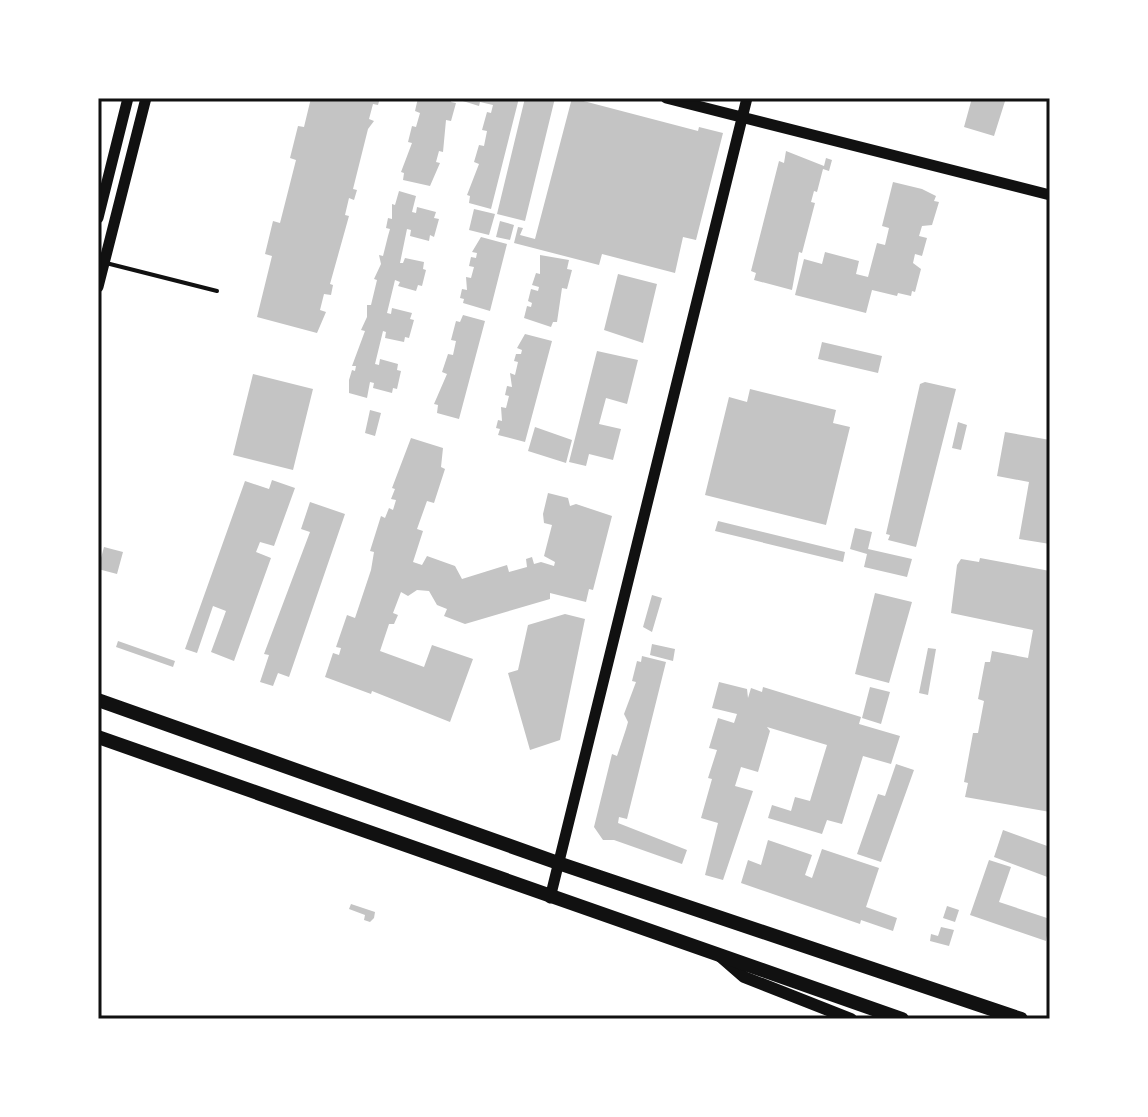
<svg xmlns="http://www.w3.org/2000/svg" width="1148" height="1117" font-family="'Roboto Serif',serif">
	<rect width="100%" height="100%" fill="#fff"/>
	<path fill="#c4c4c4" d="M311,98H380L378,105L373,104L369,119L374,121L368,129L353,189L357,190L354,200L349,198L345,215L349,216L330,284L333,285L331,295L324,294L320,310L326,312L317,333L257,317L272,256L265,254L273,221L280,223L296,160L290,158L298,126L304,127Z
		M418,98H452L451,102L456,103L451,121L446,120L443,152L439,151L436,162L440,163L430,186L403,180L404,173L401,172L412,143L408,142L412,126L416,127L420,113L415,111Z
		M453,98H519L491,209L469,203L470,196L467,195L479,164L474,162L479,145L484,146L487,131L482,130L487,112L491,113L493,105L480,102L479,106Z
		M525,98H555L525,221L497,214Z
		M572,98L698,131L699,127L723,133L696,240L683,237L675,273L602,254L599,265L514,243L518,227L523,228L520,235L535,239Z
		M972,98H1006L994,136L964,127Z
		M786,151L824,166L826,158L832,160L829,171L823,169L817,192L814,191L811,202L815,203L802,253L799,252L792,290L754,280L756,273L751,271L779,161L784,163Z
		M893,182L922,189L936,196L934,201L939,202L932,225L922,226L919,236L927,238L922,256L915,254L913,263L921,269L915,292L912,291L911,296L898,293L897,296L872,290L866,313L795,295L804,259L822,264L825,252L859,261L856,274L868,277L877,243L885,245L889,228L882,226Z
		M399,191L416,196L412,212L416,213L417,207L436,212L434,218L439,219L434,237L430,235L429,241L410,236L411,230L407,229L400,263H403L405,258L424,262L423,269L426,270L422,286L418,285L416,291L398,286L400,282L395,280L387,313L391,314L392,308L412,313L410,319L414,320L409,338L405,337L404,342L385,338L386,332L383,331L375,364L379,365L380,359L398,364L397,370L401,371L397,389L393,388L392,393L373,388L374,383L370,382L367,398L349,393V380L352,370L355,371L356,366H352L365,331L361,330L367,317V305H371L377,280L374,279L381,264L379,255L383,256L388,236L390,229L386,228L388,218L392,219V204L395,205Z
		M474,209L495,214L489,235L469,230Z
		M500,221L514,225L510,240L496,237Z
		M481,237L507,244L490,311L463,303L464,299L460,298L462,289L467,290L466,277L471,278L474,267L469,266L471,257L476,258L477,253L472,252Z
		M540,255L569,260L567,269L572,270L567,289L562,288L557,322H553L551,327L524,318L527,306L531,307L532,303L528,301L531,289L538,291L539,287L532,285L536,273L540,274Z
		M618,274L657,284L643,343L604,330Z
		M463,315L485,321L459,419L437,413L438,405L434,404L447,374L442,372L448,354L453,355L456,341L451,340L456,321L460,322Z
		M525,334L552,341L525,442L498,435L500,429L496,428L498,420L502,421L501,407L506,408L509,396L505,395L507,386L512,387L510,373L515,375L518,362L514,361L516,354H521L522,350L517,348Z
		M822,342L882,356L878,373L818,359Z
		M597,351L638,360L627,404L606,398L599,424L621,429L613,460L589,454L586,466L569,462Z
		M253,374L313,389L293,470L233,455Z
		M925,382L956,389L916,547L888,540L890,535L886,534L920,384Z
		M750,389L836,410L833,423L850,427L826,525L705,495L729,397L747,402Z
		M370,410L381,413L375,436L365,433Z
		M958,422L967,425L961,450L952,448Z
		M535,427L572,440L566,463L528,451Z
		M1005,432L1050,440V544L1019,539L1029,482L997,476Z
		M411,438L443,448L441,467L445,469L434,503L427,501L417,529L423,531L413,562L422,565L427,556L455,566L462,579L507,565L509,572L527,567L526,559L532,557L534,564L541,562L554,566L555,562L544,556L552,525L544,523L543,514L548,493L568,498L570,506L576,504L612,516L593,590L589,589L586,602L550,593V599L465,624L444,616L447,609L437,605L429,591L417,590L408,596L401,592L393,613L398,615L394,624H389L380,651L424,667L432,645L473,659L450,722L372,691L371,694L325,677L333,653L339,655L341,648L336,647L347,615L355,618L371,570L374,552L370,551L381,516L385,518L389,508L393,510L396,500L391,499L395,489L392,488Z
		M272,480L295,488L274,546L260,542L256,552L271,558L234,661L211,652L226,611L213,606L197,653L185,649L245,481L269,489Z
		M310,502L345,514L289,677L278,673L273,686L260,682L269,655L264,654L310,532L301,529Z
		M718,521L845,552L843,562L715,531Z
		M855,528L872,532L868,549L912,559L907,577L864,567L867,554L850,549Z
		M104,547L123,552L117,574L98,569Z
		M980,558L1050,571V812L965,797L968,783L964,782L973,733H978L984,701L978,699L985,662H990L992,651L1028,658L1033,630L951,613L957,565L961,559L979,562Z
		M875,593L912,602L889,683L855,674Z
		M652,595L662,598L652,632L643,627Z
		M565,614L585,619L560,740L530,750L508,673L518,670L528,625Z
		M118,641L175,661L173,667L116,647Z
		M652,644L675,649L673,661L650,655Z
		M928,648L936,649L928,695L919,693Z
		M642,656L666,662L627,819L619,817L618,823L687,850L682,864L614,840H603L594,827L612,754L617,756L626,729L628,722L624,714L636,682L632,681L637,661L641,662Z
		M719,682L747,689L748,698L751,688L762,692L763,687L861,717L859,724L900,736L891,764L863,756L842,824L827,820L822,834L768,818L772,805L791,811L795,797L810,801L827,745L767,727L770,731L758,772L741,767L735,786L753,791L723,880L705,875L718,823L701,818L712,779L708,778L717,750L709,748L718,718L734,723L737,714L712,708Z
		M870,687L890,692L881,724L862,718Z
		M896,764L914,770L881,862L857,854L878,794L885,796Z
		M1003,830L1050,847V878L994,857Z
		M768,840L812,855L805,875L812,878L822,849L879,868L866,907L897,918L893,931L861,920L860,924L741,883L748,860L761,865Z
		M989,860L1011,867L999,902L1050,919L1046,941L970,915Z
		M351,904L375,912L374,918L370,922L364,920L365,915L349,909Z
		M947,906L959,910L955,922L943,918Z
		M941,927L954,930L949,946L930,941L931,934L938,936Z"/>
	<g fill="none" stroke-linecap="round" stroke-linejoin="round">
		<path stroke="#111" stroke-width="4" d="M106,263L217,291"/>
		<path stroke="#111" stroke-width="11" d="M666,98L1050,195
			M98,218L128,98
			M98,287L146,98
			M550,898L747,98"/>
		<path stroke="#111" stroke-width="12" d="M721,957L744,977L851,1019"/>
		<path stroke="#111" stroke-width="14" d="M98,700L561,864L1021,1019
			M98,737L902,1019"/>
	</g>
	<rect width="1148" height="1117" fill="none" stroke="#ffffff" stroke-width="200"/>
	<rect x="100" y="100" width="948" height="917" fill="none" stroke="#111" stroke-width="3"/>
</svg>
